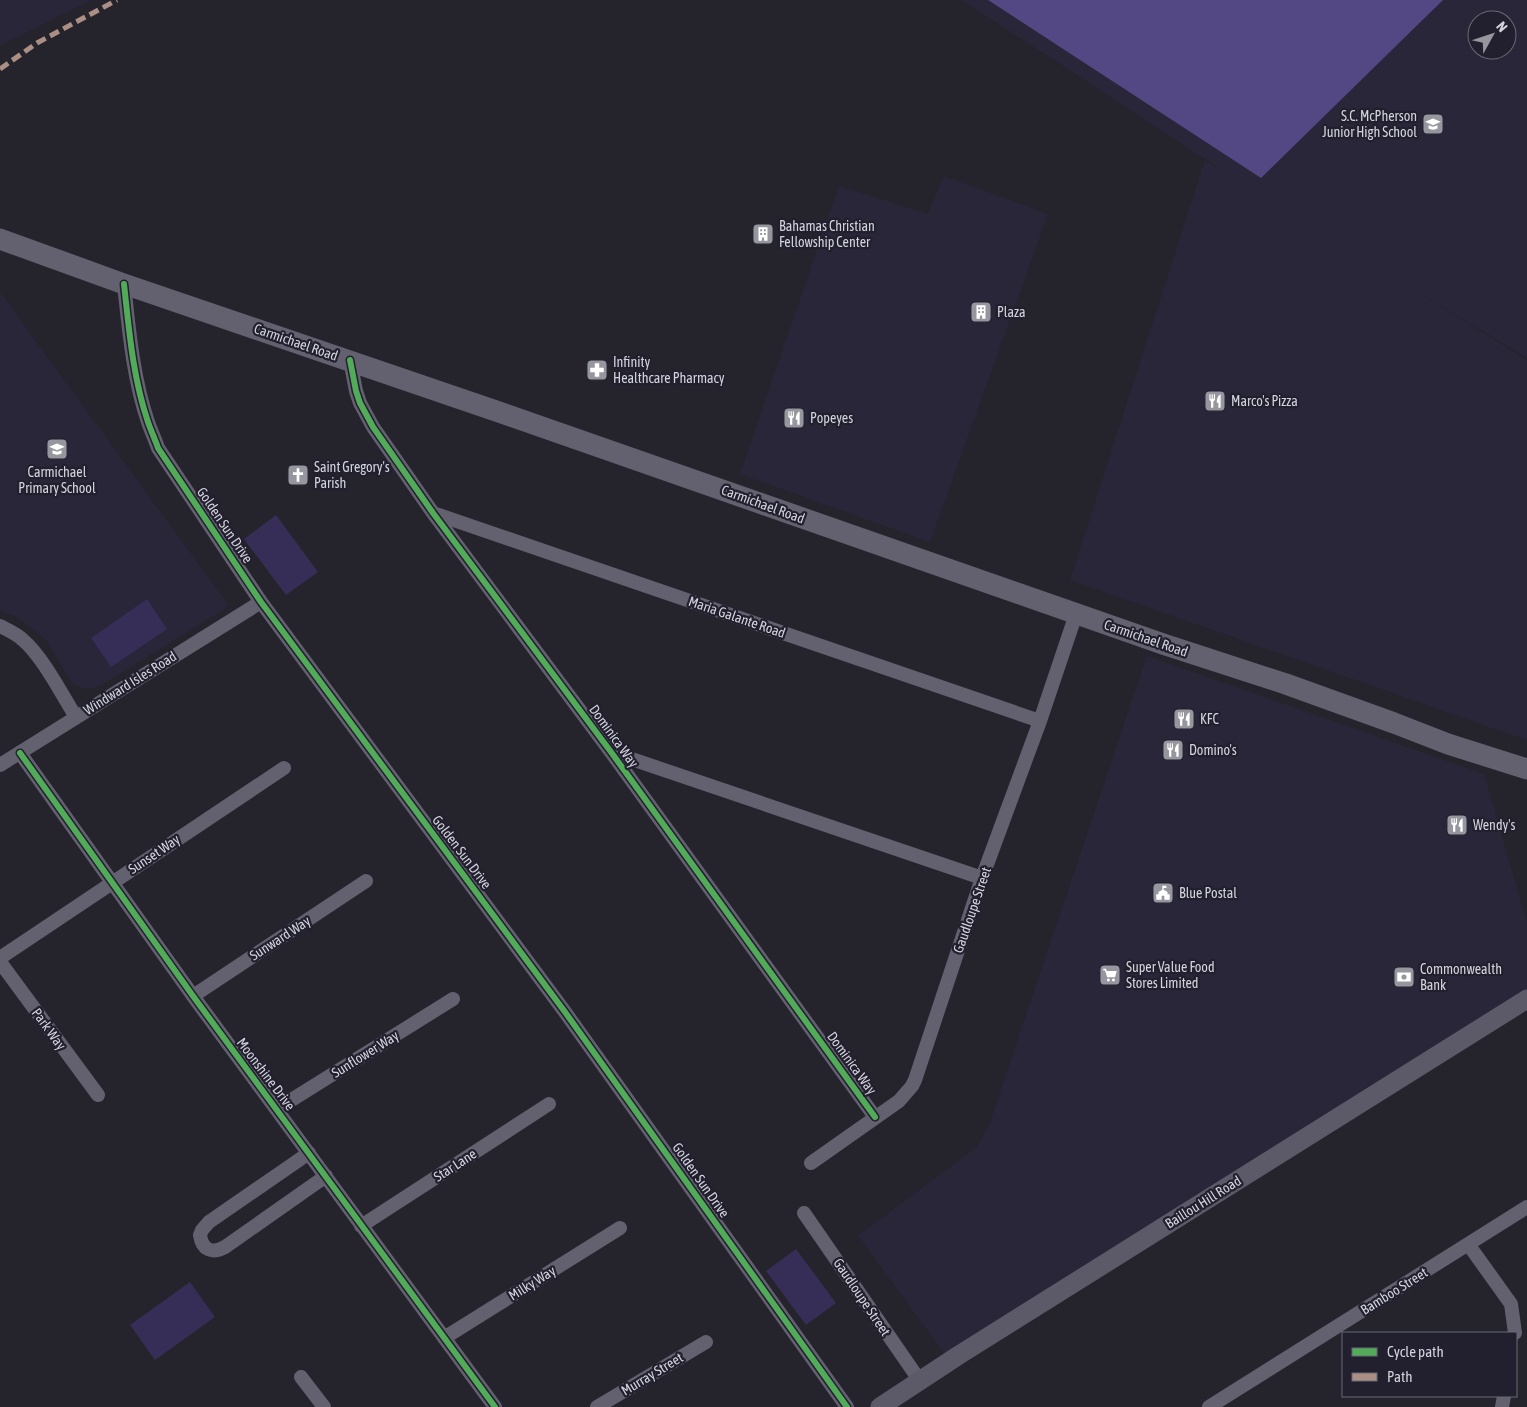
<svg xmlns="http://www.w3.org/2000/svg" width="1527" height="1407" font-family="'Asap Condensed',sans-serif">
	<rect width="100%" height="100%" fill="#25242c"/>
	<path fill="#282638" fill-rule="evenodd" d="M0,0H91L0,46Z
		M962,0H1527V358L1402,282L1527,360V740L1070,580L1205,160L1242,183ZM1477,20H1507V50H1477Z
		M944,176L1048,214L930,542L740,474L839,186L928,214Z
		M0,292L229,606L102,685L94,688L83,689L73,684L45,639L17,617L0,611Z
		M1147,656L1484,774L1527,923V995L948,1358L858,1236L977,1147L989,1125Z"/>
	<path fill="#362e57" d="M276,515L318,572L286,595L244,539Z
		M147,599L167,629L111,667L91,638Z
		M796,1249L836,1303L806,1325L766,1271Z
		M190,1282L215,1317L155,1360L130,1325Z"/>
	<path fill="#534784" d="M988,0H1443L1261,178Z"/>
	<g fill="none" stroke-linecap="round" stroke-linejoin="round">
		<path stroke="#636070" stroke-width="14" d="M124,284C129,330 133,378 148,422C151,431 155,439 158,448L261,602L565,1012L847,1407
			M350,360L356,391L360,403L373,427L433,513L611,752L875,1117
			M433,513L1040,721
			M0,626C8,630 17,634 23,640C43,657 62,695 76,717
			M611,752L982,878
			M20,753L193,996L495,1407
			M0,765L261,602
			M0,958L284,768
			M0,962L98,1095
			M193,996L366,881
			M277,1109L453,999
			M309,1153L209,1222L202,1230L200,1235C202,1250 212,1254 225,1247L326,1176
			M811,1163L899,1101L912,1086L915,1080L982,878L1040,721L1076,614
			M804,1213L920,1381
			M361,1226L549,1104
			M1468,1244L1511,1304L1515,1333
			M444,1338L620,1228
			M301,1377L324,1407
			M597,1407L706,1342
			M1209,1407L1527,1207
			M1502,1407L1504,1396"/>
		<path stroke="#5c5a69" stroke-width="19" d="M880,1407L959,1355L1527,999"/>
		<path stroke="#63606f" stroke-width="21" d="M0,239L124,284L499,412L1163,644L1286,684L1394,723L1448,744L1527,769"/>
		<path stroke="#ac8f84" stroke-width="5" stroke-dasharray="10 5" stroke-linecap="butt" d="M0,69L37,43L117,0"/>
		<g stroke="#22202f" stroke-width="9">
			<path id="cycleway" d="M124,284C129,330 133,378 148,422C151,431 155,439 158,448L261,602L565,1012L847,1407
				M350,360L356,391L360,403L373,427L433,513L611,752L875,1117
				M20,753L193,996L495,1407"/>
		</g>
		<use href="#cycleway" stroke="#51ab58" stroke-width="6"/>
	</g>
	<defs>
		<g id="school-square" transform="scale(1.125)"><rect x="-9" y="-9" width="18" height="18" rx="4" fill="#96969e" stroke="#22202f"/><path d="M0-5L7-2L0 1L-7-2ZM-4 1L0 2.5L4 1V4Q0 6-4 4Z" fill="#fff"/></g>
		<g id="building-square" transform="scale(1.125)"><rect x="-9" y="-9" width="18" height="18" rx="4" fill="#96969e" stroke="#22202f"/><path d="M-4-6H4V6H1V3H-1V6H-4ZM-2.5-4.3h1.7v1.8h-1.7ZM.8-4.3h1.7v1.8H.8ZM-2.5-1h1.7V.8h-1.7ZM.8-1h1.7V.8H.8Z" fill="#fff"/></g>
		<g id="pharmacy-square" transform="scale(1.125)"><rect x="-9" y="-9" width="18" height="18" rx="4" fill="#96969e" stroke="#22202f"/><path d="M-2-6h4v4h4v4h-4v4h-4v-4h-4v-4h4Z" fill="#fff"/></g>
		<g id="restaurant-square" transform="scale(1.125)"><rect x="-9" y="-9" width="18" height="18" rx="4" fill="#96969e" stroke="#22202f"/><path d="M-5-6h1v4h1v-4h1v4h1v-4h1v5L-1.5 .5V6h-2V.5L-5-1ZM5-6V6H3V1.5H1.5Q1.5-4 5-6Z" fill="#fff"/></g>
		<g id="church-square" transform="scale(1.125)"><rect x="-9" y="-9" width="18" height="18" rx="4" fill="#96969e" stroke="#22202f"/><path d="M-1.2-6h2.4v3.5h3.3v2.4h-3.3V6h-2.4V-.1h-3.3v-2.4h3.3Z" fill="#fff"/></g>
		<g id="civic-square" transform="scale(1.125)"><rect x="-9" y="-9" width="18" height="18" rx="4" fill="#96969e" stroke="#22202f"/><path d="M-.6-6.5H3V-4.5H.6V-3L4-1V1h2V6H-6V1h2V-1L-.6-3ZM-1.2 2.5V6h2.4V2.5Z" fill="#fff"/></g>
		<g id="supermarket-square" transform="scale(1.125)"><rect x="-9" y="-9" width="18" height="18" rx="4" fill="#96969e" stroke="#22202f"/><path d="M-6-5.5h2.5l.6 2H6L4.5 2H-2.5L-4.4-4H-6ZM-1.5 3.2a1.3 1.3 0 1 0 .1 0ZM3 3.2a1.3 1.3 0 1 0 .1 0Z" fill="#fff"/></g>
		<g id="bank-square" transform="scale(1.125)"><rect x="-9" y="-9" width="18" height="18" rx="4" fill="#96969e" stroke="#22202f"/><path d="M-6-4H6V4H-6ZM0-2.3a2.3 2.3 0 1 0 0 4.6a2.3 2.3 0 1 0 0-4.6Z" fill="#fff"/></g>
	</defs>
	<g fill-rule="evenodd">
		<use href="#school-square" x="1433" y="124"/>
		<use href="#building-square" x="763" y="234"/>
		<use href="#building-square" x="981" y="312"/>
		<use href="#pharmacy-square" x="597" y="370"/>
		<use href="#restaurant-square" x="1215" y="401"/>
		<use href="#restaurant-square" x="794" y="418"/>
		<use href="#school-square" x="57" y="449"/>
		<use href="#church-square" x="298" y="475"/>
		<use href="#restaurant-square" x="1184" y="719"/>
		<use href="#restaurant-square" x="1173" y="750"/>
		<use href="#restaurant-square" x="1457" y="825"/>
		<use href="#civic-square" x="1163" y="893"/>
		<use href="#supermarket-square" x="1110" y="975"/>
		<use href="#bank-square" x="1404" y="977"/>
	</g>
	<g text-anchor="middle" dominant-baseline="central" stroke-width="4.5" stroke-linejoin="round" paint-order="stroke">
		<g font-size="14" fill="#d3d3dc" stroke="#22202f" text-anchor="start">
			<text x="1417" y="116" text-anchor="end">S.C. McPherson<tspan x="1417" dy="16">Junior High School</tspan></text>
			<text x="779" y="226">Bahamas Christian<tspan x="779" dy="16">Fellowship Center</tspan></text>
			<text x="997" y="312">Plaza</text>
			<text x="613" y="362">Infinity<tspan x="613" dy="16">Healthcare Pharmacy</tspan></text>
			<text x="1231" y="401">Marco's Pizza</text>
			<text x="810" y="418">Popeyes</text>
			<text x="314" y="467">Saint Gregory's<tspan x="314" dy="16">Parish</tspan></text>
			<text x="57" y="472" text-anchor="middle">Carmichael<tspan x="57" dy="16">Primary School</tspan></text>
			<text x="1200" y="719">KFC</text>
			<text x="1189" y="750">Domino's</text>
			<text x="1473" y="825">Wendy's</text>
			<text x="1179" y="893">Blue Postal</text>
			<text x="1126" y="967">Super Value Food<tspan x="1126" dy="16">Stores Limited</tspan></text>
			<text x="1420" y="969">Commonwealth<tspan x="1420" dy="16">Bank</tspan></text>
		</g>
		<g font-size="14" fill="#d3d3dc" stroke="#22202f">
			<text transform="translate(296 342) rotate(19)">Carmichael Road</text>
			<text transform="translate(763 504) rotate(20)">Carmichael Road</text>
			<text transform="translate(225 525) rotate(56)">Golden Sun Drive</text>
			<text transform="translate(737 617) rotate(19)">Maria Galante Road</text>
			<text transform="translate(1146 638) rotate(19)">Carmichael Road</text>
			<text transform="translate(130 683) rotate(-32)">Windward Isles Road</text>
			<text transform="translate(614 736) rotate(54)">Dominica Way</text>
			<text transform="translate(462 852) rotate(53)">Golden Sun Drive</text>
			<text transform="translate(154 854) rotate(-34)">Sunset Way</text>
			<text transform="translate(972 910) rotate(-71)">Gaudloupe Street</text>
			<text transform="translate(280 938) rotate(-33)">Sunward Way</text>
			<text transform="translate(49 1029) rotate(54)">Park Way</text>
			<text transform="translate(365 1054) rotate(-32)">Sunflower Way</text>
			<text transform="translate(852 1063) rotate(54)">Dominica Way</text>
			<text transform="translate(266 1074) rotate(53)">Moonshine Drive</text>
			<text transform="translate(455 1165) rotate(-33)">Star Lane</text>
			<text transform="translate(701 1180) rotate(55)">Golden Sun Drive</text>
			<text transform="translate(1203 1202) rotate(-32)">Baillou Hill Road</text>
			<text transform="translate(532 1283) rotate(-32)">Milky Way</text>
			<text transform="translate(1394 1291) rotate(-32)">Bamboo Street</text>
			<text transform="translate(862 1297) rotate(56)">Gaudloupe Street</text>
			<text transform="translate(652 1374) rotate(-31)">Murray Street</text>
		</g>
	</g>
	<rect x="1342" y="1332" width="175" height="65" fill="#22202f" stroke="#696874"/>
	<rect x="1352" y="1348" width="25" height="8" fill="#51ab58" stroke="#696874"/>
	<text x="1387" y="1357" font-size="15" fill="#d3d3dc">Cycle path</text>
	<rect x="1352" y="1373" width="25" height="8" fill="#ac8f84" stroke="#696874"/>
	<text x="1387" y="1382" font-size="15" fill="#d3d3dc">Path</text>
	<g transform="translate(1492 35) rotate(50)"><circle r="24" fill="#22202f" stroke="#696874"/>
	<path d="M0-4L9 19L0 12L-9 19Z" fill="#96969e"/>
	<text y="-8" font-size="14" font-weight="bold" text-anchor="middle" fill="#d3d3dc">N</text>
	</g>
</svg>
